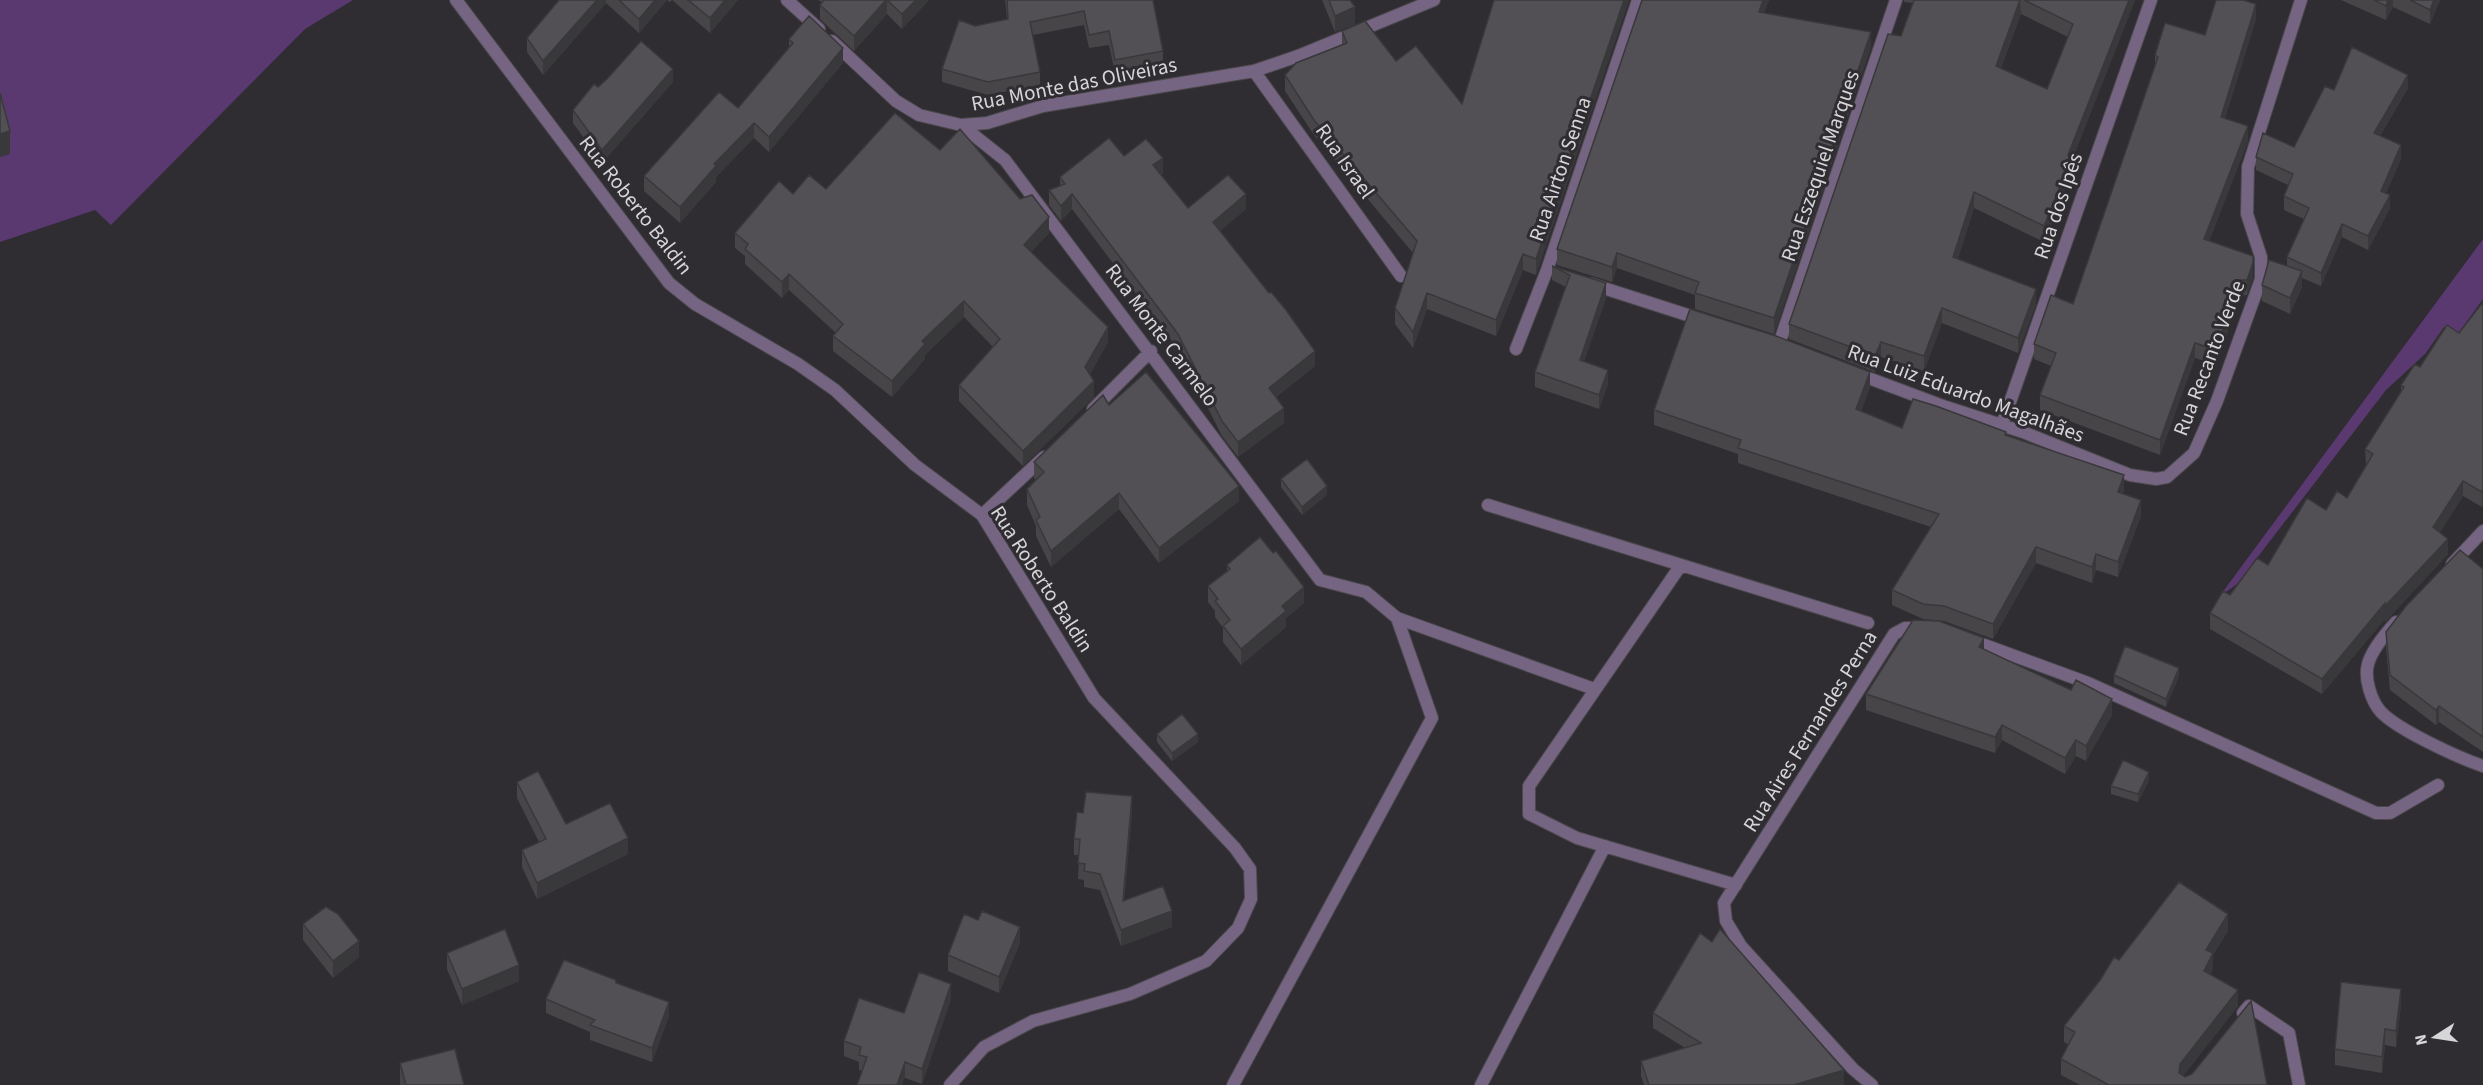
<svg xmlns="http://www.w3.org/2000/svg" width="2483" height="1085" font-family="'Source Sans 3',sans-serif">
	<rect width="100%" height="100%" fill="#2f2d31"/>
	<path fill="#5a3971" d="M0,0H353L305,29L111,225L95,210L0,242Z
		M2483,239V299L2457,335L2444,327L2425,354L2386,390L2237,584L2219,597Z"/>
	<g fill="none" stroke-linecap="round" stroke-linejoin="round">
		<g stroke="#4a484c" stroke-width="14">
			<path id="street" d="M456,0L669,283L695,304L798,364L835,390L915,465L982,515L1094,698L1235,848L1250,869L1251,899L1238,928L1206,961L1130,994L1033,1021L984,1047L950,1085
				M787,0L819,29
				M832,41L896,101L919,115L961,125L987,123L1043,106L1254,71L1298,56L1434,0
				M1254,71L1401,276
				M961,125L1005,160L1320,580L1366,592L1397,618L1432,718L1233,1085
				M1591,284L1703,320
				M1779,344L1896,0
				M1516,349L1547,270L1638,0
				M1855,373L1946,407L2023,432L2130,475L2156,479L2167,477L2194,453L2217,401L2261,279V257L2247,214L2248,167L2301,0
				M1093,409L1151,351
				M2002,425L2151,0
				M1488,505L1868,623
				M982,515L1044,457
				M2452,564L2483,531
				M1681,565L1529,786V814L1577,838L1736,885
				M1397,618L1594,689
				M2396,622C2386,633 2372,649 2368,664C2364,678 2371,701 2381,712C2398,730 2459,758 2483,766
				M1971,640L2088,683L2376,813H2390L2438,785
				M2243,1013L2249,1006L2289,1033L2299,1085
				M1481,1085L1605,846
				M1872,1085L1853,1069L1741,946L1726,921L1724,903L1894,634L1905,628H1923"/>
		</g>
		<use href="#street" stroke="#756482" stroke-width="12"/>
	</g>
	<path fill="#474548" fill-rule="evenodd" d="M559,0H667L639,33L606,3L543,75L527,52V38Z
		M667,0H738L710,33L672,0L670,2Z
		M819,0H929L902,29L887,14L854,51L820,19V5L822,3Z
		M1005,0H1153L1163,51V64L1115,73L1109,45L1089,48L1084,25L1033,35L1040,72V85L988,95L942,82V69L975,26L1007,19Z
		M1322,0H1350L1355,24L1335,32Z
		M1629,0L1536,275L1523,270L1496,336L1427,309L1413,348L1395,324V308L1413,253L1314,135L1285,91V75L1342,44V31L1396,61L1462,104Z
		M1642,0H1769L1764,13L1871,47L1774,334L1695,309V295L1617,268L1612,282L1557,265V249Z
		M1904,0H2135L2072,160V172L2044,242L1974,208L1958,258L2036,304L2018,353L1942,323L1924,371L1881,357L1875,372L1789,339V324L1901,36L1913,3L1904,2ZM2021,14L2068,37L2047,89L2001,68Z
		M2341,0H2440L2430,24L2393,7L2386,20Z
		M2256,19L2225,118L2248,141L2209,241L2253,278L2247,295L2240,296L2216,365L2195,358L2160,455L2040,410V395L2051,366L2034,359V344L2073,304L2155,66V55L2205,35Z
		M789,39L843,63L769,152L754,138L716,177V182L680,223L644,191V176L738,108L789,47Z
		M673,82L602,163L573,123V110L598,87Z
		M2408,88L2380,136L2401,159L2386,193L2390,208L2368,250L2342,237L2321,286L2302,278V287L2290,314L2262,301V285L2287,266V257L2304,219L2284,210V196L2288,185L2256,170V157L2294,147L2334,90Z
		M940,150L1049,233L1031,252L1108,342L1090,374L1094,397L1023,466L959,401V385L993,347L964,317L925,355V359L892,397L833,351V336L836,333L789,290L782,298L745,264V256L735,248V233L793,194L826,189Z
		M1124,156L1163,173L1161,175L1188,208L1246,209L1220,231L1315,366L1276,397L1284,423L1238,457L1222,436L1178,349L1072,209L1061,221L1049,205V190L1060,186V177Z
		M1552,266L1606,283V298L1584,361L1608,384L1599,409L1535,387V372L1566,287L1552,280Z
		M2483,302L2482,507L2463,496L2440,532L2448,554L2385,622V619L2322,694L2210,629V613L2230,595L2268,565L2326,510L2347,498L2366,465L2365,449L2401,393V385L2459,333Z
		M1870,387L1861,411L1902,428L2006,435L2124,491L2123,494L2141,516L2118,577L2096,570L2092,583L2036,563L1993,639L1944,621L1923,619L1892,605V590L1931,527L1738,463V454L1654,425V410Z
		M1109,405L1239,501L1159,563L1119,509L1051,567L1036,536V526L1027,505V489L1036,480L1034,478V462Z
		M1281,479L1327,495L1302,515L1281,487Z
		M1227,565L1304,603L1286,618V627L1241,665L1223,642V628L1215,617V611L1208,602V586L1227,571Z
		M2483,569V752L2439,722L2436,725L2390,690L2386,648V632Z
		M1984,649L2112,715L2086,761L2076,756L2065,774L2002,740L1995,753L1866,710V694Z
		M2114,675L2179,676L2166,707L2114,683Z
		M1157,734L1198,742L1172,761L1157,742Z
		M2149,780L2138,802L2111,794V786Z
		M517,782L566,824L628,854L537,899L522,867V850L539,842L517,798Z
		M1132,812L1124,901L1172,927L1121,946L1100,890L1084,887V880L1078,879L1079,855H1074V839L1083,813Z
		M303,924L359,957L333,978L303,940Z
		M2228,931L2213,955V969L2210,974L2238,1006L2183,1076L2185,1077L2267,1085H2080L2061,1075V1059L2069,1045L2064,1042V1026L2119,960Z
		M1020,943L999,993L948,971V955Z
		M447,953L519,981L462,1005L447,969Z
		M616,983L669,1016L652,1062L590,1040V1032L546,1013V999Z
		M951,999L922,1084L905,1078L859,1070V1062L844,1056V1041L904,1013Z
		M2401,1005L2396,1047L2385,1045L2382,1073L2335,1065V1049Z
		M1653,1013L1844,1085H1644L1641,1076V1061L1685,1048L1653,1028Z
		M400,1063L464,1085H400Z"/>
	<path fill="#39383b" d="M597,0H606V3L543,75V61Z
		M655,0H667L639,33V19Z
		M725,0H738L710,33V18Z
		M887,0V14L854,51V36Z
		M916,0H929L902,29V14Z
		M1624,0H1629L1536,275V259Z
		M1763,0H1769L1759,28V12Z
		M2020,0L2021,14L1996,82V66Z
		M2129,0H2135L2072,160V172L2044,242V226L2068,155Z
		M2388,0H2393V7L2386,20V6Z
		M2434,0H2440L2430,24V10Z
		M2256,4V19L2221,132V117Z
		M1355,7V24L1335,32V16Z
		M1871,32V47L1774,334V318Z
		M843,48V63L769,152V137Z
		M673,69V82L602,163V150Z
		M2408,75V88L2374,147V133Z
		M754,123V138L716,177V182L680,223V207L714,164Z
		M2248,126V141L2204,254V239Z
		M10,131V154L0,157V134Z
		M2401,145V159L2381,204V191Z
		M1163,158V173L1153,180V165Z
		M1974,192V208L1953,272V257Z
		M1072,194V209L1061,221V206Z
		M1246,194V209L1213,237V222Z
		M2390,195V208L2368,250V236Z
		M1049,217V233L1024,260V245Z
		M2342,224V237L2321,286V273Z
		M1617,253V268L1612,282V267Z
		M1523,254V270L1496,336V320Z
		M2253,263V278L2247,295V280Z
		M2302,271V287L2290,314V298Z
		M789,274V290L782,298V282Z
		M2240,280V296L2216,365V350Z
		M1606,283V298L1580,374V360Z
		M2036,289V304L2018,353V338Z
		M1427,293V309L1413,348V332Z
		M964,301V317L925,355V359L892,397V381L922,341Z
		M1942,308V323L1924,371V356Z
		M1108,327V342L1085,382V367Z
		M1881,342V357L1875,372V356Z
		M2195,343V358L2160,455V440Z
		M1315,351V366L1269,402V388Z
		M1608,370V384L1599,409V395Z
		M1870,372V387L1856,425V409Z
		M1094,381V397L1023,466V451Z
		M1284,408V423L1238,457V442Z
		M2124,475V491L2118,507V492Z
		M2463,481V496L2433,542V527Z
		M1239,486V501L1159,563V548Z
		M1327,486V495L1302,515V507Z
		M2483,490V506L2482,507V492Z
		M1119,493V509L1051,567V551Z
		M2141,500V516L2118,577V562Z
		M2448,539V554L2385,622V606Z
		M2036,547V563L1993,639V624Z
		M2096,554V570L2092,583V567Z
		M1304,587V603L1286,618V627L1241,665V649L1282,606Z
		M2385,603V619L2322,694V679Z
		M1984,638V654L1979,647Z
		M2179,668V676L2166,707V699Z
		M2112,699V715L2086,761V746Z
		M2439,706V722L2436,725V710Z
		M2002,725V740L1995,753V737Z
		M1198,734V742L1172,761V753Z
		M2076,740V756L2065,774V758Z
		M2149,772V780L2138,802V794Z
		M1132,796V812L1123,917V901Z
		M628,838V854L537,899V883Z
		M1172,911V927L1121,946V930Z
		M2228,914V931L2213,955V969L2204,987V971L2206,950Z
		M1020,927V943L999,993V977Z
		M359,941V957L333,978V961Z
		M519,965V981L462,1005V989Z
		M951,984V999L922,1084V1069Z
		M2401,989V1005L2396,1047V1031Z
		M2238,990V1006L2180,1080L2179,1073L2180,1064Z
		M669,1002V1016L652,1062V1048Z
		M2385,1029V1045L2382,1073V1057Z
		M905,1062V1078L902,1085H897Z
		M1844,1070V1085H1794Z"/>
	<path fill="#525054" stroke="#39383b" stroke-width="1.5" d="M559,0H597L543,61L527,38Z
		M619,0H655L639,19Z
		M688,0H725L710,18Z
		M824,0H886L854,36L820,5Z
		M887,0H916L902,14Z
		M1007,0H1153L1163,51L1115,60L1109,31L1089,35L1084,11L1030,22L1040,72L988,82L942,69L959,20L975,26L1008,19Z
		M1329,0H1350L1355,7L1335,16Z
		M1494,0H1624L1536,259L1523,254L1496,320L1427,293L1413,332L1395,308L1417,241L1314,120L1285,75L1296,63L1347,43L1342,31L1365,21L1396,61L1416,46L1462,104Z
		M1642,0H1763L1759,12L1871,32L1774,318L1695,293L1699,282L1617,253L1612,267L1557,249Z
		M1914,0H2020L1996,66L2047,89L2073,24L2024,0H2129L2068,155L2072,157L2044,226L1974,192L1953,257L2036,289L2018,338L1942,308L1924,356L1881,342L1875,356L1789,324L1888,34L1901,36Z
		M2216,0H2243L2256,4L2221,117L2248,126L2204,239L2253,256V263L2247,280H2240L2216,350L2195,343L2160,440L2040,395L2056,353L2034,344L2051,295L2073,304L2158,57L2155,55L2165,23L2205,35Z
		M2374,0H2388L2386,6Z
		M2410,0H2434L2430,10Z
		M809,16L843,48L769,137L754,123L714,164L716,166L680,207L644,176L719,92L738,108L793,43L789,39Z
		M641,41L673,69L602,150L573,110L594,84L598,87L607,79Z
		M2352,47L2408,75L2374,133L2401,145L2381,191L2390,195L2368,236L2342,224L2321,273L2287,257L2309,208L2284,196L2293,174L2256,157L2263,133L2294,147L2325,86L2334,90Z
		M0,93L10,131L0,134Z
		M895,113L940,150L960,129L1020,199L1032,195L1049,217L1024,245L1108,327L1085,367L1094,381L1023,451L959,385L1000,339L964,301L922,341L925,344L892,381L833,336L843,324L789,274L782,282L745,249L748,244L735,233L779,181L793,194L809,175L826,189Z
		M1109,138L1124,156L1146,139L1163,158L1153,165L1188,208L1228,175L1246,194L1213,222L1269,293L1271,292L1286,310L1315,351L1269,388L1284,408L1238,442L1222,421L1178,334L1072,194L1061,206L1049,190L1065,184L1060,177Z
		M2269,260L2302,271L2290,298L2262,285Z
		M1552,266L1606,283L1580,360L1608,370L1599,395L1535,372L1570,275Z
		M2483,302V490L2482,492L2463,481L2433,527L2448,539L2385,606V603L2322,679L2210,613L2223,591L2230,595L2257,558L2268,565L2307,498L2326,510L2337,491L2347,498L2373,454L2365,449L2404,387L2401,385L2415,364L2420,367L2447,325L2459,333Z
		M1690,309L1776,336L1870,372L1856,409L1902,428L1913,399L1936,406L2006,432L2005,435L2124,475L2118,492L2141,500L2118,562L2096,554L2092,567L2036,547L1993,624L1944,606L1923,604L1892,590L1939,514L1738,448L1741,440L1654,410Z
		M1146,372L1239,486L1159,548L1119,493L1051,551L1036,520L1040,517L1027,489L1044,472L1034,462L1103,395L1109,405Z
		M1307,459L1327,486L1302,507L1281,479Z
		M1260,537L1273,553L1276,551L1304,587L1282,606L1286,611L1241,649L1223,626L1230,620L1215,601L1218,599L1208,586L1230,569L1227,565Z
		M2460,550L2483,569V737L2439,706L2436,710L2390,675L2386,632L2406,606Z
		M1913,620L1939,621L1984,638L1979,647L2071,690L2076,680L2112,699L2086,746L2076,740L2065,758L2002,725L1995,737L1866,694Z
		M2125,646L2179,668L2166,699L2114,675Z
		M1182,714L1198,734L1172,753L1157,734Z
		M2123,760L2149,772L2138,794L2111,786Z
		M538,771L566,824L610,803L628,838L537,883L522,850L546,839L517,782Z
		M1086,792L1132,796L1123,901L1163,886L1172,911L1121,930L1100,874L1084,871L1085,864L1078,863L1080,839H1074L1077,812L1083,813Z
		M2179,882L2228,914L2206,950L2213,953L2204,971L2238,990L2180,1064L2179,1073L2185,1077L2192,1074L2251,1001L2267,1085H2106L2107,1084L2061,1059L2075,1032L2064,1026L2101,979L2114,957L2119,960Z
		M326,907L338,914L359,941L333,961L303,924Z
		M982,911L1020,927L999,977L948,955L964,914L978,920Z
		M505,929L519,965L462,989L447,953Z
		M1720,929L1844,1070L1794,1085H1649L1641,1061L1701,1043L1653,1013L1700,933L1712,942Z
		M564,960L616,980V983L669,1002L652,1048L590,1025L595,1020L546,999Z
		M919,972L951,984L922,1069L905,1062L897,1085H857L867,1057L859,1055L861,1047L844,1041L859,998L904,1013Z
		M2341,982L2401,989L2396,1031L2385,1029L2382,1057L2335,1049Z
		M455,1049L464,1085H406L400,1063Z"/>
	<g text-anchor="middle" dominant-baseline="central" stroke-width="6" stroke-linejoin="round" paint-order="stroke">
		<g font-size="21" fill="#d6d5d7" stroke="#2f2d31">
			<text transform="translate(1074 84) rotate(-11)">Rua Monte das Oliveiras</text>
			<text transform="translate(1345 161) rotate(55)">Rua Israel</text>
			<text transform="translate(1820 166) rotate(-71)">Rua Eszequiel Marques</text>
			<text transform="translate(1560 169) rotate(-71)">Rua Airton Senna</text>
			<text transform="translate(636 205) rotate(52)">Rua Roberto Baldin</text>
			<text transform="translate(2058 206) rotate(-71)">Rua dos Ipês</text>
			<text transform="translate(1162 335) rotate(53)">Rua Monte Carmelo</text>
			<text transform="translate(2209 358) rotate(-69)">Rua Recanto Verde</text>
			<text transform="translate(1966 393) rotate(20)">Rua Luiz Eduardo Magalhães</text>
			<text transform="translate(1042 579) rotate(57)">Rua Roberto Baldin</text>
			<text transform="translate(1810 731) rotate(-58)">Rua Aires Fernandes Perna</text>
		</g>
	</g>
	<g transform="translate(2435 1037) rotate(258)" stroke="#2f2d31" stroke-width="4.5" paint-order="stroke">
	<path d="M0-4.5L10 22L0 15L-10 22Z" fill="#d6d5d7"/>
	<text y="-9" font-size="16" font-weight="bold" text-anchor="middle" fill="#d6d5d7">N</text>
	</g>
</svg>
